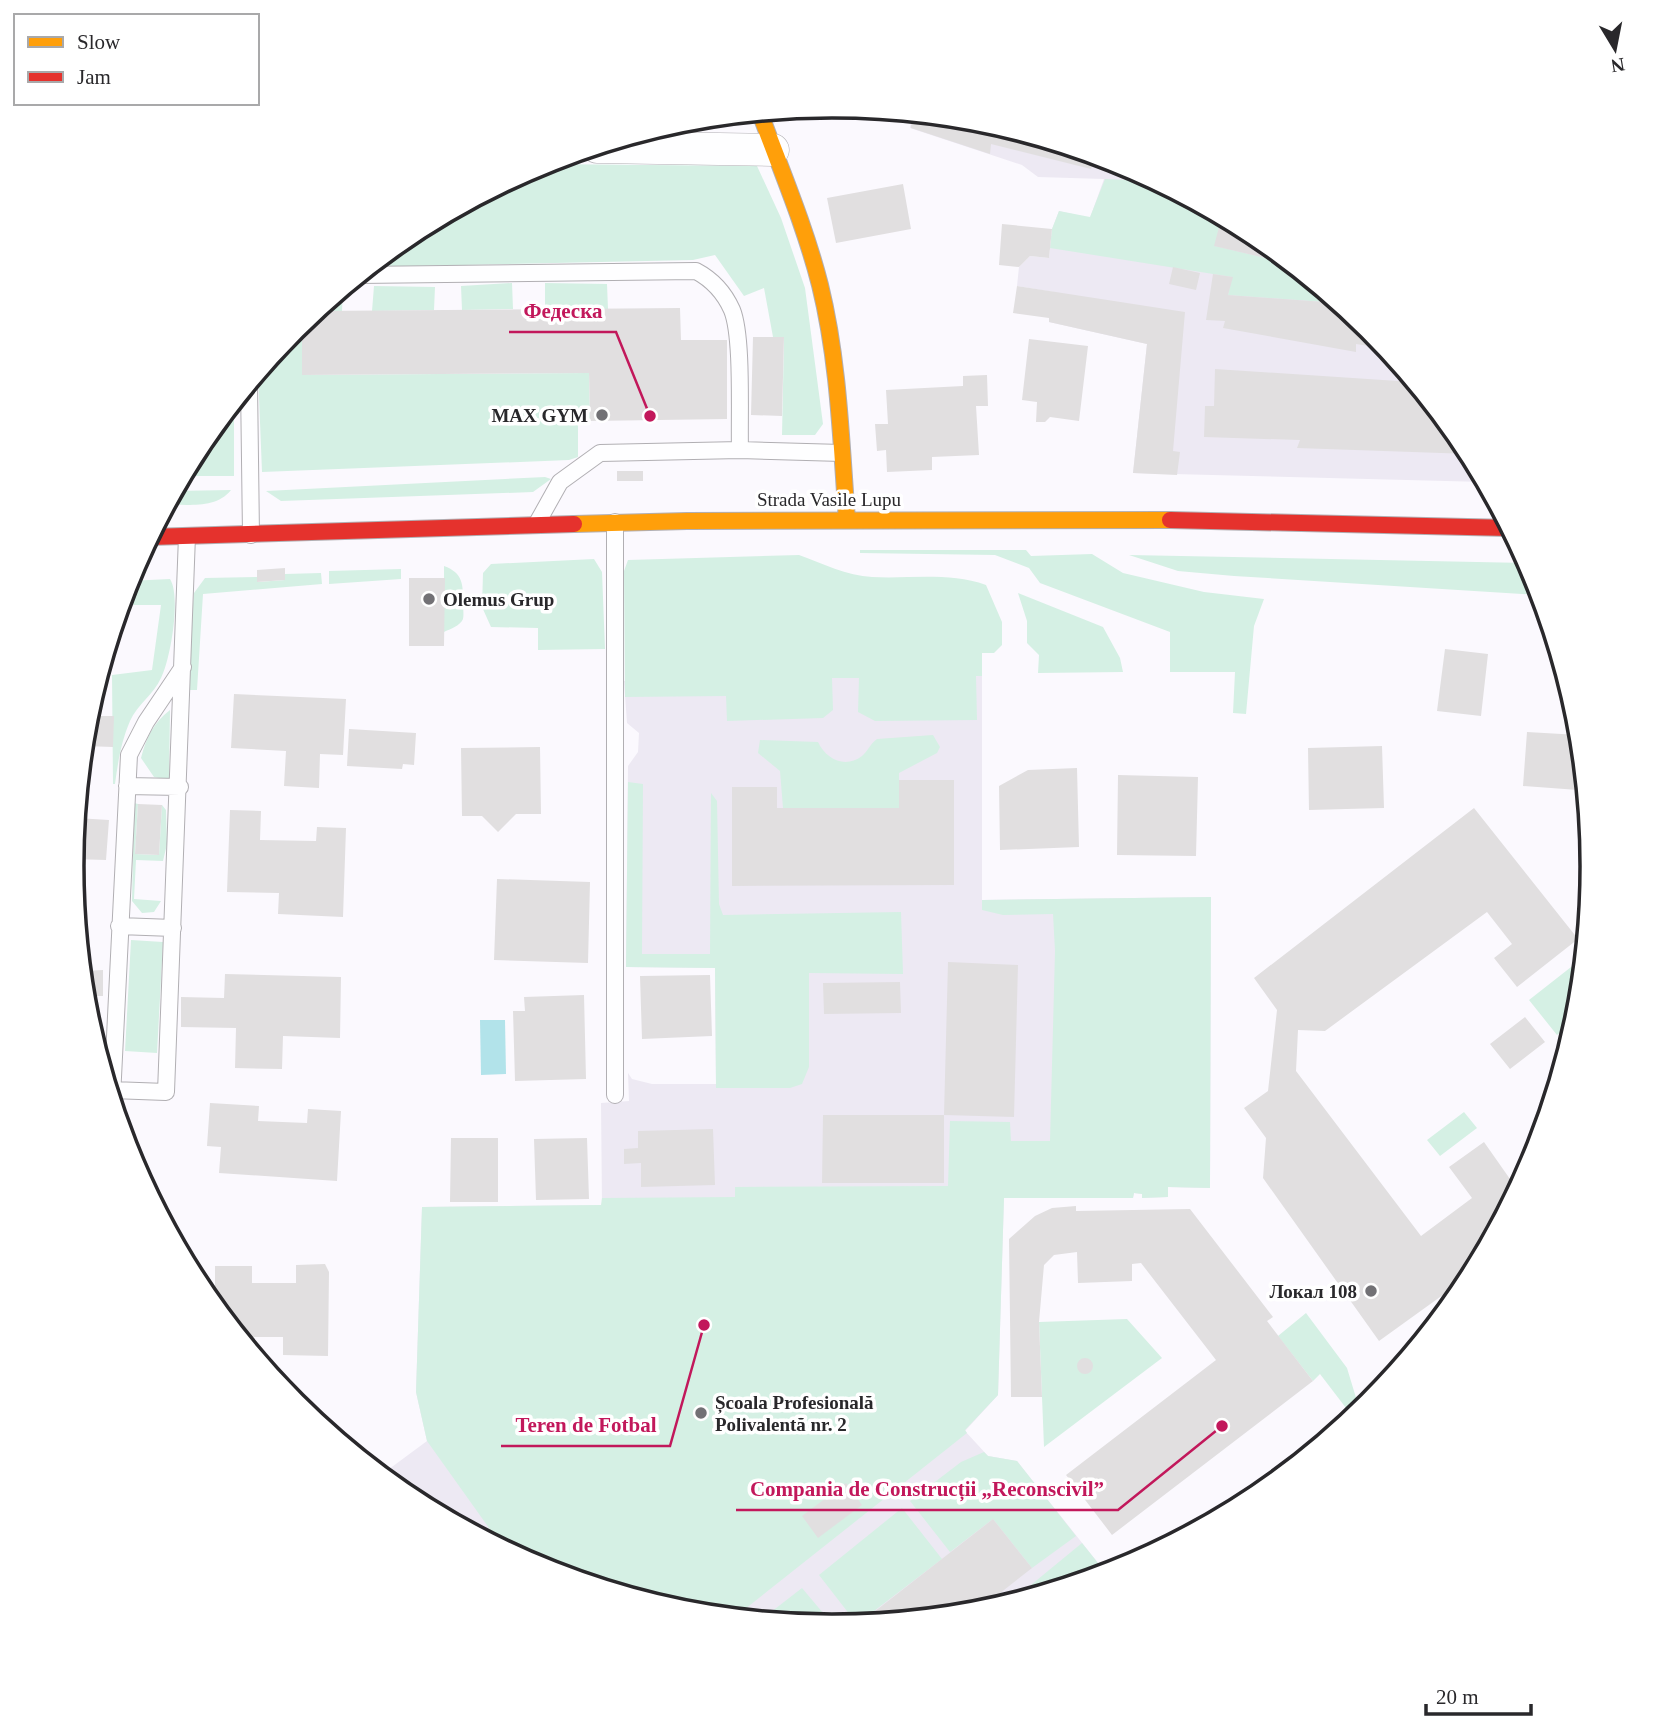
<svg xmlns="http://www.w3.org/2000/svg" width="1664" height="1732" font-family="Georgia,serif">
	<rect width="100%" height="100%" fill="#fbf9fe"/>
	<path fill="#ede9f3" d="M912,114L981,120L1123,164L1255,234L1370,329L1464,444L1485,482L1133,473L1147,344L1049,322L1053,292L1017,286L1019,267L1030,256L1049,258L1052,229L1059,211L1090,218L1104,179L1038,177L1022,165L910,128Z
		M982,676V900L1211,897L1210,1188L1168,1187V1197L1142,1198V1194L1134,1193L1133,1198H1004L998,1395L965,1431L988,1456L1017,1461L1106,1573L980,1612L832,1626L683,1612L541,1568L409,1498L381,1475L427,1441L416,1392L422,1207L602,1205L601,1103L629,1101L628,1073L632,1079L652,1084H716L715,968L626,967L628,766L638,752L639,733L627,723L624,681Z"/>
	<path fill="#d5f0e4" d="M541,164L757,166L781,218L805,288L823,424L815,435H782L784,338L773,337L764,288L744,296L715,255L693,260L370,267L410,234Z
		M1105,179L1129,180L1151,186L1153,180L1222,216L1215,246L1291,264L1338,303L1228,295L1232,277L1050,248L1052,229L1059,211L1090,217Z
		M512,283L513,309L462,310L461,286Z
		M545,283L607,284L608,309H545Z
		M374,286L435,287L434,310L372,311Z
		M343,289L342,311H315Z
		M302,322L303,375L589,373L590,421H578V457L569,460L262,472L258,372Z
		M234,402V476H182L200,443Z
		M545,477L551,479L533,492L281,501L266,491Z
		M231,490C216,509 190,504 167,505L174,491Z
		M860,550H1026L1031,556L1092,554L1123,573L1204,592L1264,599L1254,626L1246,714L1233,713L1235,672H1170V632L1040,583L1029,568L995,555L860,553Z
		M799,555C822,563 847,576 872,577C910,579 949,572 986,585L1002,622V645L994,653H982V676H976L977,720L875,721L858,712L859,678H832L833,710L823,718L727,721L726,696L625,697L624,571L628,560Z
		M1129,555L1528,563L1540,595L1234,576L1178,571Z
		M594,559L602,572L605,649L538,650V628L491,627L482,607L483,573L491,564Z
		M444,566C463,573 463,584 463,602C463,607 464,615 463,619C460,626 450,629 444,632Z
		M401,569V579L329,584V571Z
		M321,573L322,584L203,594L197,690H185L194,593L205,578L257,577L258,582L285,580V574Z
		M170,579C181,596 171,658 161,678C154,694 137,705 130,721C121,742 118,762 115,784H113L112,675L152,670L161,605H121L128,581Z
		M1018,593L1103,627L1120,658L1123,672L1038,673L1039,655L1027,643V621Z
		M170,710L169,780L154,777L141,758C146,738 153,723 170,710Z
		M933,735L940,747L937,753L899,773V808H783L780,771L758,753L760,740L818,742C826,759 845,769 862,756C868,751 870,744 877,739Z
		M628,782L643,784L642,954H710L711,793L717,801L719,904L723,915L901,912L903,974L809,973V1067L802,1084L790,1088H716L715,968L626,967Z
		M134,803L138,804L135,854L159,855L162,805L166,810L167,844L163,861L136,860L134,899L161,901L154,912L142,913L132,901Z
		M1211,897L1210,1188L1168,1187V1197L1142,1198V1194L1134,1193L1133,1198H1004L998,1395L965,1430L967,1433L735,1617L683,1612L541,1568L504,1549L427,1441L416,1392L422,1207L601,1205L602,1198L735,1197V1187L948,1186L950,1121L1010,1122L1011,1141H1050L1055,951L1053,914L1003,915L982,910V900Z
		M131,940L163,942L157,1053L125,1051Z
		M1580,960L1583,964L1578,1015L1576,1021L1557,1035L1529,1000Z
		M1464,1112L1477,1128L1440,1156L1427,1140Z
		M1306,1313L1347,1368L1357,1401L1346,1408L1320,1374L1313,1381L1278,1336Z
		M1127,1319L1162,1358L1044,1447L1039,1322Z
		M984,1452L988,1456L1017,1461L1076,1536L1032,1568L993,1519L950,1552L910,1501L961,1462Z
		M902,1508L942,1559L857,1624L819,1575Z
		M1082,1543L1106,1573L1017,1600L1015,1598Z
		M802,1588L834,1626L762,1619Z"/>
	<path fill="#b2e3ea" d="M480,1020H505L506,1074L481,1075Z"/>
	<path fill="#e1dfe0" d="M912,114L981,120L1095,155L1091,169L991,144L990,154L911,128Z
		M698,119V123H678L684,120Z
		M1132,168L1153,180L1151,187L1129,180Z
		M903,184L911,229L836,243L827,198Z
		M1222,216L1255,234L1291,264L1214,246Z
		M1002,224L1052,229L1049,258L1030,256L1019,267L999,265Z
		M1173,267L1200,273L1196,290L1169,284Z
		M1213,274L1233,277L1228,295L1338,303L1370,329L1383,344L1370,341L1369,346L1356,344V352L1223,328L1225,321L1206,320Z
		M1017,286L1185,312L1173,451L1180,452L1177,475L1133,473L1147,344L1049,322V318L1013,313Z
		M680,308L681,340H727V419L590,421L589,373L302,375V322L315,311Z
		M753,337H784L782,416L751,415Z
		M1029,339L1088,346L1079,421L1050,417L1045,422H1036L1037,402L1022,400Z
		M1215,369L1413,382L1470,454L1297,448L1300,440L1204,437L1205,406H1214Z
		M987,375L988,406H976L979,455L932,457V470L887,472L886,450L877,451L875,424H888L886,390L963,386V376Z
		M617,471H643V481H617Z
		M285,568V580L257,582V570Z
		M409,578H445L444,646H409Z
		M1445,649L1488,654L1481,716L1437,711Z
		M96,684H100V716H114L113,747L84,746L86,717Z
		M234,694L346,699L343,755L320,754L319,788L284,786L286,751L231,748Z
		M349,729L416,733L414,765L403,764L402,769L347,766Z
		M1527,732L1579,735L1578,790L1523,786Z
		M1382,746L1384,808L1309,810L1308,748Z
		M540,747L541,814H516L498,832L482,816H462L461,748Z
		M1077,768L1079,847L1000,850L999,786L1028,770Z
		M1118,775L1198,777L1196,856L1117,855Z
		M899,780H954V885L732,886V787H777V808H899Z
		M138,804L162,805L159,855L135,854Z
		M1474,808L1578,939L1517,987L1494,958L1512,944L1487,912L1325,1031L1298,1030L1296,1071L1421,1236L1472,1198L1449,1167L1484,1142L1517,1189L1472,1274L1379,1341L1263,1178L1266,1138L1244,1108L1268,1091L1277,1010L1254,978Z
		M230,810L261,811L260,840L316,841L317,827L346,828L343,917L278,914L279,893L227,892Z
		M76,818L109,820L106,860L72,859Z
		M497,879L590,882L588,963L494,960Z
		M948,962L1018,965L1014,1117L944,1115Z
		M103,970V996H85L82,971Z
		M225,974L341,977L340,1038L283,1036L282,1069L235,1068L236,1028L181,1027V997L224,998Z
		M710,975L712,1036L642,1039L640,976Z
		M900,982L901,1013L824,1014L823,983Z
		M584,995L586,1079L515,1081L513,1011H525L524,997Z
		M1525,1017L1545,1042L1510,1069L1490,1044Z
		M210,1103L259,1106L258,1121L307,1123L308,1109L341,1111L337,1181L219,1173L221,1147L207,1146Z
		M823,1115H944V1183H822Z
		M713,1129L715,1185L641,1187V1163L624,1164V1149L638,1148V1131Z
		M451,1138H498V1202H450Z
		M587,1138L589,1199L536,1200L534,1139Z
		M1076,1206V1211L1190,1209L1273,1317L1267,1321L1313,1381L1112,1535L1066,1475L1216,1360L1141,1263L1132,1264V1281L1078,1283L1077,1252L1054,1255L1044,1265L1039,1322L1042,1397H1011L1009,1239L1035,1216L1052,1208Z
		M325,1264L329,1272L328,1356L283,1355V1337H240L215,1306V1266H252V1283H296V1265Z
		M1077 1366a8 8 0 1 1 16 0a8 8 0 1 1-16 0Z
		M846,1483L862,1505L818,1538L802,1516Z
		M993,1519L1032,1568L976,1612L860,1623Z"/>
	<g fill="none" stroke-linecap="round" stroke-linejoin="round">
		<g stroke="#b1afb3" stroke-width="18">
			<path id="lane" d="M359,275L696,271C713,280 724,292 732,310C743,337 739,417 740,450L842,453
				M249,384L251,535
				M536,525L560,482L600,453L740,450
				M127,786L180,787
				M119,926L173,928
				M112,1090L166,1092L187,536
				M615,1095V522
				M112,1097L129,755L146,722L183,667"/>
		</g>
		<g stroke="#b1afb3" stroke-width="33">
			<path id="street" d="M597,147L773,150"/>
		</g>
		<g stroke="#b1afb3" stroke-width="18">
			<path id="slow" d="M760,113C781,170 805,226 820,285C839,362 841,442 847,520
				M574,524L687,521L1170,520"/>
		</g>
		<g stroke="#b1afb3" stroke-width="18">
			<path id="jam" d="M1170,520L1509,528
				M150,537L574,524"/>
		</g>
		<use href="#lane" stroke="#fefeff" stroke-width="16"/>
		<use href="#street" stroke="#fefeff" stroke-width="32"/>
		<use href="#slow" stroke="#ff9f0a" stroke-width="16"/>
		<use href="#jam" stroke="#e5322d" stroke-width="16"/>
	</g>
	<g fill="#727175" stroke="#fff" stroke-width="2.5">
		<circle cx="602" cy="415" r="7"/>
		<circle cx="429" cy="599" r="7"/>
		<circle cx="1371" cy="1291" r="7"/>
		<circle cx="701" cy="1413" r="7"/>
	</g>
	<g text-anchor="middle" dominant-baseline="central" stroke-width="7" stroke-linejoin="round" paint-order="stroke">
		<g font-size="19" font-weight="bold" fill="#29282b" stroke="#fff" text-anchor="end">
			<text x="588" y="415">MAX GYM</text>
			<text x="443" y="599" text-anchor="start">Olemus Grup</text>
			<text x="1357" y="1291">Локал 108</text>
			<text x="715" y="1402" text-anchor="start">Școala Profesională<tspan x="715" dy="22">Polivalentă nr. 2</tspan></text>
		</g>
		<g font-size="19" fill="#29282b" stroke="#fff">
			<text x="829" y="499">Strada Vasile Lupu</text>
		</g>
	</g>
	<path d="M0 0H1664V1732H0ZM84 866a748 748 0 1 1 1496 0a748 748 0 1 1-1496 0Z" fill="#fff" fill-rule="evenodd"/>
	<path fill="none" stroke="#29282b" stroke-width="3.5" d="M84 866a748 748 0 1 1 1496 0a748 748 0 1 1-1496 0Z"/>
	<path fill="none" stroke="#c2185b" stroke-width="2.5" d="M650 416L616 332H509M704 1325L670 1446H501M1222 1426L1118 1510H736"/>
	<g fill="#c2185b" stroke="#fff" stroke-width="2.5">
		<circle cx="650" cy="416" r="7"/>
		<circle cx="704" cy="1325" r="7"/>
		<circle cx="1222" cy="1426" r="7"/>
	</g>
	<g font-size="21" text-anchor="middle" font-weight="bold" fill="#c2185b" stroke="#fff" stroke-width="7" stroke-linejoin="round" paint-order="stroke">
		<text x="563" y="318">Федеска</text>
		<text x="586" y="1432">Teren de Fotbal</text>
		<text x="927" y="1496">Compania de Construcții „Reconscivil”</text>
	</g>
	<rect x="14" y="14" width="245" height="91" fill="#ffffff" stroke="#a9a9aa" stroke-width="2"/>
	<rect x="28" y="37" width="35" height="10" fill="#ff9f0a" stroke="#a9a9aa" stroke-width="2"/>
	<text x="77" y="49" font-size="21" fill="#29282b">Slow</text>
	<rect x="28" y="72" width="35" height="10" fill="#e5322d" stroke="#a9a9aa" stroke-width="2"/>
	<text x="77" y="84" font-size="21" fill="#29282b">Jam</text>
	<g transform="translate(1615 49) rotate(170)" stroke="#ffffff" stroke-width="5" paint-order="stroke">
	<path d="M0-5L12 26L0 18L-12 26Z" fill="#29282b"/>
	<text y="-10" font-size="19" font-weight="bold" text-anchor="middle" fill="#29282b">N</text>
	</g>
	<path d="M1426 1704v10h105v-10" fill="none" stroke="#29282b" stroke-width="3.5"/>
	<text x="1436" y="1704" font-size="21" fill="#29282b" stroke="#ffffff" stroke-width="5" paint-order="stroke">20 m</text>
</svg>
